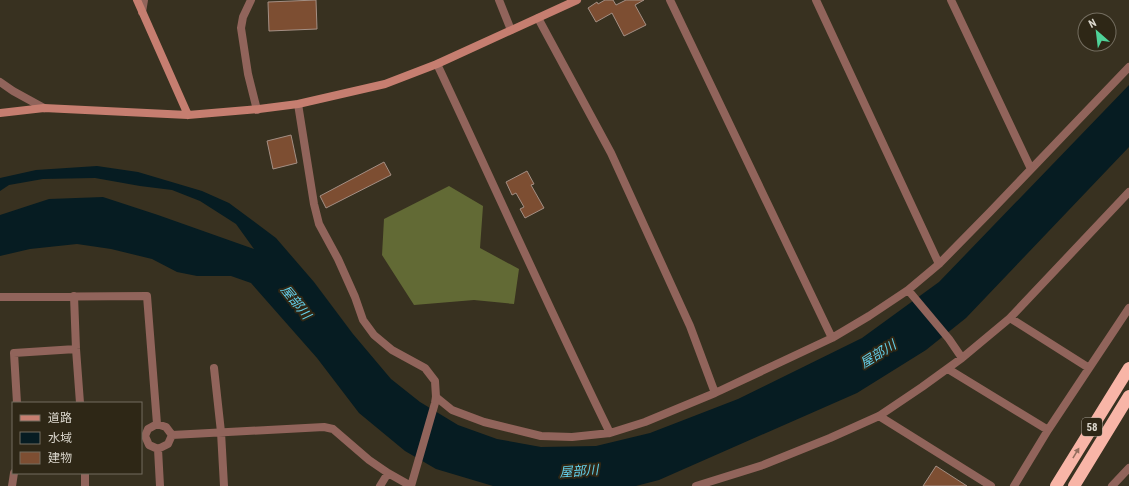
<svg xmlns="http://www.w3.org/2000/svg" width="1129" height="486" font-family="'Roboto Condensed','Noto Sans JP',sans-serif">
	<rect width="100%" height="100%" fill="#383120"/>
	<path fill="#626a35" d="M449,186L483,206L480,248L519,269L514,304L474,300L414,305L382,255L384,219Z"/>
	<path fill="#061c22" d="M1129,85V147L966,318L926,350L857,393L659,480L636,486H493L436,469L405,451L359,413L317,358L251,283L231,276H197L177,272L152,259L111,249L77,244L30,249L0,256V215L49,199L103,197L158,215L254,249L236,224L200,201L172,190L140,186L95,178L43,179L9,185L0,191V178L36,170L97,166L138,172L202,191L229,203L276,238L314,282L353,334L391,379L420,402L458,425L497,439L541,447L596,446L650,433L738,399L862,338L939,282Z"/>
	<path fill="#7d4e32" stroke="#a48f84" d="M316,0L317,29L269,31L268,2Z
		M605,0H613L616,5L626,0H644L635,5L646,25L624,36L612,13L596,22L588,8L597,2L598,4Z
		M291,135L297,163L273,169L267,141Z
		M384,162L391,175L326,208L320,196Z
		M527,171L534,184L531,185L544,208L525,218L520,209L524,207L516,193L512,195L506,182Z
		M936,466L967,486H923Z"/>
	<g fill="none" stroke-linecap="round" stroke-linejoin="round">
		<path stroke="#91645b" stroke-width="8" d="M251,0L243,17L241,28L248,74L257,110
			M499,0L511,30
			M670,0L832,338
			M816,0L939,264
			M951,0L1031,169
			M142,12L144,0
			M538,18L611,153L690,326L715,393
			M437,64C495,187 550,311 610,433
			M0,82L13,91L44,108
			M298,104L314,204L319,224L338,259L355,297L363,320L374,335L392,350L425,368L435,381L436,397L435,403L411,486
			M908,290L949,339L962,358
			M74,296L76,349L80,403
			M0,297L147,296L157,424
			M1010,318L1089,368
			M214,368L221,432L224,486
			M948,369L1048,430
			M436,397L452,410L484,422L541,436L572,437L610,433L645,422L715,393L832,338L869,316L908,290L939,264L990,212L1129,67
			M17,403L14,353L76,349
			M879,416L991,486
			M157,424L166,427L172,435L168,444L158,449L149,445L145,436L148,429Z
			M172,435L324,427L333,429L369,460L388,473L411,486
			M158,449L160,486
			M85,473V486
			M12,486L14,473
			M380,486L388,473
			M696,486L763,465L830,438L879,416L922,387L962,358L1010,318L1129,192
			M1014,486L1048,430L1129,308
			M1112,486L1129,468"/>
		<path stroke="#c67e70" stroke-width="8" d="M137,0L188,115
			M0,113L44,108L188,115L259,109L298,104L385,84L437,64L577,0"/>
		<path stroke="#f8b5a7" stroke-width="12" d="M1056,486L1129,368
			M1074,486L1129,396"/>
	</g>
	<defs><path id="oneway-solid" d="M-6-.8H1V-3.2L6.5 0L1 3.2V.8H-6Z"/></defs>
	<use fill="#936e5e" href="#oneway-solid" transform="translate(1076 453) rotate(-59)"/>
	<g text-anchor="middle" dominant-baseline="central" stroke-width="4" stroke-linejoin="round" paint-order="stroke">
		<rect fill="#2e2716" stroke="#a7a296" stroke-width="1" x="1082" y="418" width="20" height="18" rx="3"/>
		<g font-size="11" font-weight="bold" fill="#dbd7cd">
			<text x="1092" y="427">58</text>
		</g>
		<g font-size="13" font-style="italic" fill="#64d1ec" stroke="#2e2716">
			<text transform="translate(296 302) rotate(51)">屋部川</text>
			<text transform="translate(878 354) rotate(-32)">屋部川</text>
			<text transform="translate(579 471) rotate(-4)">屋部川</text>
		</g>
	</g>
	<rect x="12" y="402" width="130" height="72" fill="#2e2716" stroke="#736d5f"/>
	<rect x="20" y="415" width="20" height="6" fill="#c67e70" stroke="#736d5f"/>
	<text x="48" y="422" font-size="12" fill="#dbd7cd">道路</text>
	<rect x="20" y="432" width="20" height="12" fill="#061c22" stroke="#736d5f"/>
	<text x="48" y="442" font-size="12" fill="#dbd7cd">水域</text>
	<rect x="20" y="452" width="20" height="12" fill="#7d4e32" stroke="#736d5f"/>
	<text x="48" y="462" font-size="12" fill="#dbd7cd">建物</text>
	<g transform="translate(1097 32) rotate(332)"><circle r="19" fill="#2e2716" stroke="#736d5f"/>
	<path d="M0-3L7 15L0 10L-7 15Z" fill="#4fd399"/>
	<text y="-6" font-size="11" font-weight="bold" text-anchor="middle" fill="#dbd7cd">N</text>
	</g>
</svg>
